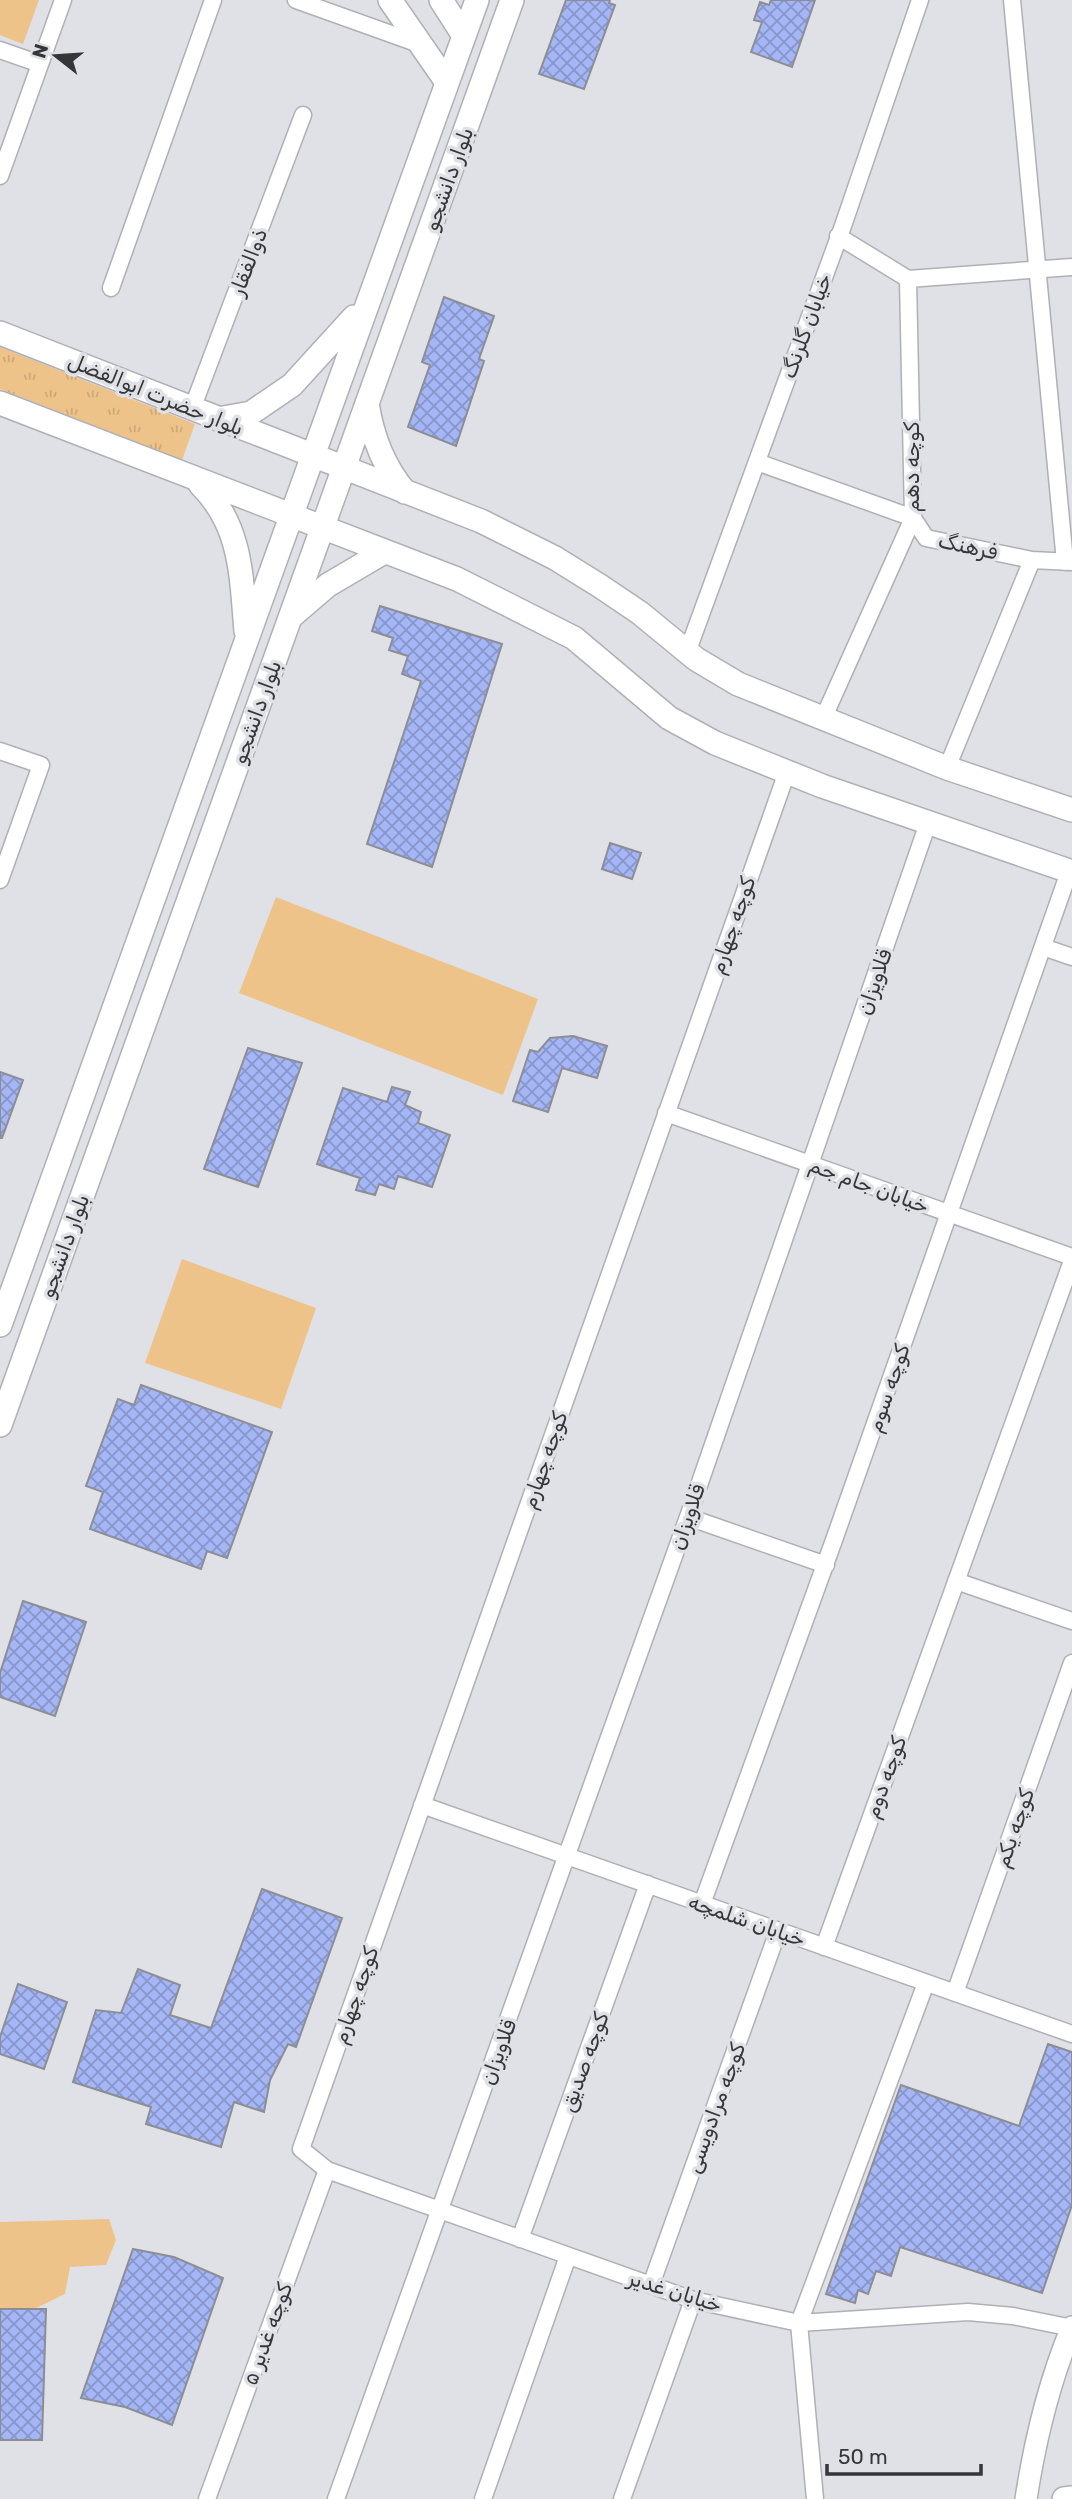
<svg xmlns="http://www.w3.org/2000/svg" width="1072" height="2499" font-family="Rubik,Vazirmatn,sans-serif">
	<defs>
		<pattern id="grass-tufts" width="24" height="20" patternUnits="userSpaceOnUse" patternTransform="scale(1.75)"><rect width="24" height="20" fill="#eec389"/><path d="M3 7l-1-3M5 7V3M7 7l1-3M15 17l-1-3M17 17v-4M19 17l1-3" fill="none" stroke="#cda877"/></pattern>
		<pattern id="building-cross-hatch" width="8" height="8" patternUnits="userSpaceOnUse" patternTransform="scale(1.75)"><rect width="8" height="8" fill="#a5b6f6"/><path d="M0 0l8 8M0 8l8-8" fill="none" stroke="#8795c8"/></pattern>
	</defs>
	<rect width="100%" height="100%" fill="#e0e1e7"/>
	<path fill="url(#grass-tufts)" d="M0,347L195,424L182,460L0,389Z"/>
	<path fill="#eec389" d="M0,0H39L23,44L0,35Z
		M276,897L538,999L503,1095L239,993Z
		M182,1259L316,1308L281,1409L145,1363Z
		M109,2219L116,2240L106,2265L70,2267L65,2294L34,2309L0,2308V2222Z"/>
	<path fill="url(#building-cross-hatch)" stroke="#8c8e93" stroke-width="2" d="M566,0H610L609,3L615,5L584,89L539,74Z
		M771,0H815L792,67L751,52L762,22L754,20L760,2L769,5Z
		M444,297L494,316L479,359L484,361L456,446L408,427L430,365L422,362Z
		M380,606L502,644L432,867L367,844L421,681L402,674L408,656L389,650L393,638L372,631Z
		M610,843L641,853L632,879L602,869Z
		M573,1036L607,1046L597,1078L562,1068L548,1112L513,1101L530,1050L538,1052L550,1038Z
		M248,1048L302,1063L258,1187L204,1169Z
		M0,1072L23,1080L2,1138H0Z
		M392,1087L410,1092L405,1105L421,1112L418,1123L450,1135L432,1187L398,1176L394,1189L379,1184L375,1195L356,1190L360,1178L317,1164L343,1088L387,1102Z
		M141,1385L272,1432L227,1558L207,1551L201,1569L90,1529L103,1492L86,1486L118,1399L134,1405Z
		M23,1601L86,1622L55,1716L0,1697V1673Z
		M262,1889L342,1918L296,2047L288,2044L270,2080L264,2112L234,2102L221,2147L146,2124L151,2107L73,2082L96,2010L121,2013L138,1969L180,1985L170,2015L211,2028Z
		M18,1984L67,2002L44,2069L0,2054V2037Z
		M1048,2044L1072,2052V2205L1042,2293L900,2247L891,2276L876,2271L868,2294L858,2290L855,2303L826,2294L901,2085L1019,2126Z
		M133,2249L174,2257L223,2278L172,2425L125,2407L81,2398Z
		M0,2309H46L42,2440H0Z"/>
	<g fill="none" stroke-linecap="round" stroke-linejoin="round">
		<g stroke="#afb0b6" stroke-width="19">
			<path id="minor" d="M296,0L419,44
				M1012,0L1065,562
				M0,50L40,64
				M0,176L63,0
				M838,236L908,279L1072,267
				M111,288L213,0
				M192,409L303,115
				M757,462L913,518L926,538L1032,560L1072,562
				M688,650L844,223L920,0
				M823,719L913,518L908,279
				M0,751L41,765L0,880
				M947,768L1032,560
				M787,772L301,2149L327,2170L693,2300L799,2323L968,2312L1013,2316L1072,2328
				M1043,947L1072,957
				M666,1113L1072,1257
				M688,1517L826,1565
				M956,1581L1072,1621
				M422,1805L1072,2034
				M702,1904L834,1540L1069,872
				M824,1947L1072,1261
				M955,1993L1072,1663
				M520,2239L648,1884
				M651,2285L778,1931
				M207,2499L327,2170
				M336,2499L688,1517L928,823
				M483,2499L568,2256
				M622,2499L693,2300
				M815,2499L799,2323L926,1983"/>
		</g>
		<g stroke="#afb0b6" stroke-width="24">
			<path id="tertiary" d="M1026,2499C1035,2440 1049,2382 1072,2327"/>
		</g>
		<g stroke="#afb0b6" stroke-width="26">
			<path id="secondary" d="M390,0L446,81
				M441,0L464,36
				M0,333L481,521L555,558L600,586L640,613L696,659L738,684L947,768L1072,810
				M0,403L457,579L574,638L669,718L715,743L822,786L1072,872
				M367,403C372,436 383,466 405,492
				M218,419L251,413L292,385L354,317
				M200,484C242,526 241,575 246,631
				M293,615L328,585L384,552
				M0,1325L477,0
				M0,1425L512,0
				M1064,2499L1072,2498"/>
		</g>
		<use href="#minor" stroke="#fff" stroke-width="16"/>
		<use href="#tertiary" stroke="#fff" stroke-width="21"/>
		<use href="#secondary" stroke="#fff" stroke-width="23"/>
	</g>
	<g text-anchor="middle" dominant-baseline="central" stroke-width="7" stroke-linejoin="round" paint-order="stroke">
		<g font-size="21" fill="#353638" stroke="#e0e1e7">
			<text transform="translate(448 179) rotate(-70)">بلوار دانشجو</text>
			<text transform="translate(248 262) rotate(-69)">ذوالفقار</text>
			<text transform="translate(806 326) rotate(-70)">خیابان گلرنگ</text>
			<text transform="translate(156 394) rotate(22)">بلوار حضرت ابوالفضل</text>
			<text transform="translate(911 467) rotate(-90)">کوچه دهم</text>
			<text transform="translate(968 546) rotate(12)">فرهنگ</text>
			<text transform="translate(256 712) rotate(-70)">بلوار دانشجو</text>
			<text transform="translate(732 925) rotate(-71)">کوچه چهارم</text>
			<text transform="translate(874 982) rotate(-71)">قلاویزان</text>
			<text transform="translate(869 1185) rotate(20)">خیابان جام جم</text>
			<text transform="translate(64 1246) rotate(-70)">بلوار دانشجو</text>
			<text transform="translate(888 1388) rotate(-71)">کوچه سوم</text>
			<text transform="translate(544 1460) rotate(-71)">کوچه چهارم</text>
			<text transform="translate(687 1517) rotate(-71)">قلاویزان</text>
			<text transform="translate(885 1777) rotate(-70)">کوچه دوم</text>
			<text transform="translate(1014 1828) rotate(-71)">کوچه یکم</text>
			<text transform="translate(747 1920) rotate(19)">خیابان شلمچه</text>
			<text transform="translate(355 1995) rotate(-71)">کوچه چهارم</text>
			<text transform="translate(498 2052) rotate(-70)">قلاویزان</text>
			<text transform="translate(584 2062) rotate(-70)">کوچه صدیق</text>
			<text transform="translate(715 2108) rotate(-70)">کوچه مرادویسی</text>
			<text transform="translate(675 2291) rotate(17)">خیابان غدیر</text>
			<text transform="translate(267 2334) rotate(-70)">کوچه غدیر ۵</text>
		</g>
	</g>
	<g transform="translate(56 56) rotate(287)" stroke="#e0e1e7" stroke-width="5" paint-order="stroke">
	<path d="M0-5L12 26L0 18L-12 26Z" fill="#353638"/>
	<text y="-10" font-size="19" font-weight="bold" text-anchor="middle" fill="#353638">N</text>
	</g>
	<path d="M827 2464v10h154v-10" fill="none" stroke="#353638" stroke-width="3.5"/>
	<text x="838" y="2464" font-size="21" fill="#353638" stroke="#e0e1e7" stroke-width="5" paint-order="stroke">50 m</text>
</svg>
